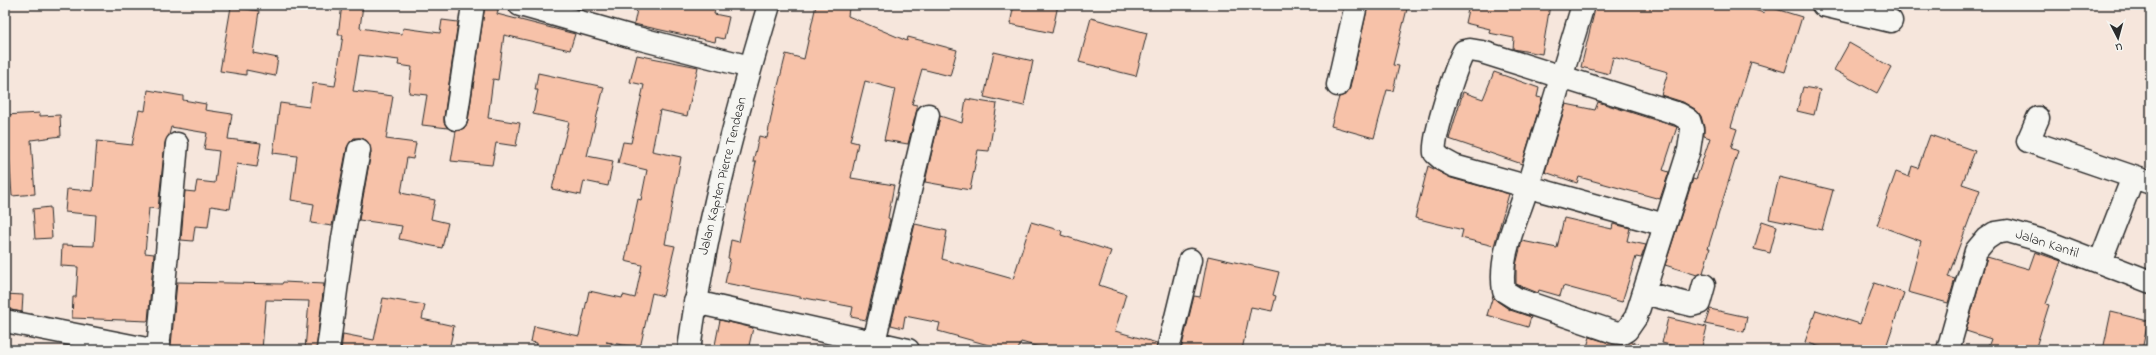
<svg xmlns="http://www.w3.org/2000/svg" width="2156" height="355" font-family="'Indie Flower',sans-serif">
	<rect width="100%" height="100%" fill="#f6e6dc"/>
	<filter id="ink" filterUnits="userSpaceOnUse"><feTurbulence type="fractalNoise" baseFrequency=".025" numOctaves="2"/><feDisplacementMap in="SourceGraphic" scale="8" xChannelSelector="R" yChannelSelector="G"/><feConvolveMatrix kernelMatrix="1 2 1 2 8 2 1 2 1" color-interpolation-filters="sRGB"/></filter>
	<g filter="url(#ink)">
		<path fill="#f7c2a9" stroke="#2b2b2b" d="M342,5H363L360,28L402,34L403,28L440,33L442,20L458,22L444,117V123L448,128L422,125L427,95L409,93L412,67L398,65L399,60L359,55L353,91L393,96L386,139L416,143L413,159L407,158L401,193L435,200L431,219L448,223L442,248L399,239L402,226L359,220L371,152L367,141L362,138H354L347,147L332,226L311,223L314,204L291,200L297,156L273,153L280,103L309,107L313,83L335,86L343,35H338Z
			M485,5H499L497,14L575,34L570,50L504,35L498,80L493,79L488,118L520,123L516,146L496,143L492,165L451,161L456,131L466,127L468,121Z
			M566,5H584L583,10Z
			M638,5H716L714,14L729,17L724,39L716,37L715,42L634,24Z
			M816,5H836L849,8L848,16L907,41L908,37L957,50L950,76L922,69L912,104L917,105V109L908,144L884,140L895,89L865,81L850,141L858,143L851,178L894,185L888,218L890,219L866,320L851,317L853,307L725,283L730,259L728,258L731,240L739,242L756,162H753L759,136L767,138L774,102L786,54L804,59Z
			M1014,5H1058L1052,33L1010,24Z
			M1368,5H1408L1393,65L1399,66L1393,91L1387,90L1374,138L1331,126L1339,97L1347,94L1350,88Z
			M1469,5H1550L1542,54L1513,49L1514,38L1489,33L1490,29L1465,23Z
			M1596,5H1737L1764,13L1766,6L1802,17L1785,72L1751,62L1731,127L1737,129L1731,148L1738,151L1708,248H1710L1703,273L1697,275L1665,265L1693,179L1696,180L1710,138L1704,136V127L1701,116L1695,109L1683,102L1661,95L1668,72L1613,57L1609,74L1581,67Z
			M231,7L259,11L253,53L278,58L275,76L246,70V75L220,71Z
			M1091,18L1147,33L1136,76L1079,62Z
			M1849,43L1891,67L1877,93L1834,70Z
			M994,52L1033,61L1024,106L984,97Z
			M637,55L698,67L687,116L660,110L652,151L681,157L665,244L675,246L663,296L652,293L640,348L606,342L612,343V350H536L537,343L531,342L534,326L579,336L589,291L622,298L623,295L635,298L642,265L625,261L638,199L641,200L647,170L618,163L623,142L631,143L644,85L630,82Z
			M1494,72L1539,88L1537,97L1542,98L1522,164L1449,139L1463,92L1483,99Z
			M538,73L604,87L587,156L613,161L608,186L584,181L581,195L552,189L569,122L533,114L538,90H535Z
			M1803,87L1820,90L1814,115L1797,111Z
			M148,90L183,96V100L206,104L205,110L232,114L228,139L261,143L257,167L237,164L230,209L211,206L208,227L195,226L193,241L181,240L185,191L195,192L197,181L215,183L219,151L204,149L207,133L171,127L169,135L165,143L158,209L149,208L145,253L154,254L148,321L72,318L73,297H76L78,267L61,266L62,245L94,246L96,215L65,212L67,189L93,191L97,141L132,145L139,110L145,111Z
			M966,99L997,104L989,151L978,150L970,190L925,182L940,116L962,123Z
			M1598,102L1677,127L1663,170L1669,172L1660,199L1579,177L1577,183L1545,172L1566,104L1595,110Z
			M40,113V116L60,115L61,136L31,140L35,194L12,196L8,138H5V115Z
			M1930,135L1975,151L1962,184L1980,190L1948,277L1955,279L1948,303L1908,292L1921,241L1877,225L1896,172L1909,177L1912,166L1918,168Z
			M1428,166L1451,178L1509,194L1494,246L1461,238L1463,230L1415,218Z
			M1779,177L1833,190L1822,230L1769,219Z
			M50,207L52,238L35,239L33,209Z
			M1564,218L1612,229L1613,224L1630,228L1627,241L1646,245L1641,258L1636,257L1622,302L1563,286L1560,296L1539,290L1538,293L1516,284V265L1522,241L1557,248Z
			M1762,221L1777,226L1770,253L1754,249Z
			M1031,222L1062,231L1061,235L1111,251L1099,285L1126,294L1115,331L1157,343L1156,350H1050L1021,342L1018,350H990L992,346L938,331L940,323L905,316L903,328L891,325L915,224L947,231L942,259L1013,279Z
			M2035,252L2061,261L2046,304L2049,305L2035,350H1987L1991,339L1966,331L1987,257L2029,269Z
			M1208,256L1279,272L1273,295L1276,296L1272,311L1251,307L1242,350H1181L1194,296L1200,297Z
			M177,282L282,284L283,282L324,284L316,350H305L309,301L266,300L262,350L171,346Z
			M1874,283L1904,293L1885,350H1830L1805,342L1816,310L1860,324Z
			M5,294L23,295L22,312L5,309Z
			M1493,296L1497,301L1510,310L1531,317L1528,327L1487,315Z
			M383,298L425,305L422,319L454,326L449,350H341L343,334L374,340Z
			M1710,309L1747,317L1744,332L1705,324Z
			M2111,312L2148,321L2142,350H2103Z
			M1668,318L1707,327L1701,350H1691L1662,343Z
			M720,320L753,328L748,350H714Z
			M1590,337L1612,344L1621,345L1631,342L1639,344V350H1586Z"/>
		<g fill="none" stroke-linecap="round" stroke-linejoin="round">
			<g stroke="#2b2b2b" stroke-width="25">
				<path id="street" d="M520,5L633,37L750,67
					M1583,5C1565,65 1547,125 1528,185C1518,219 1498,254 1504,291L1517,299L1614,332L1622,333L1627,330L1636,317L1689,150L1692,130L1689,120L1679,114L1482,52L1470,50L1464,51C1456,66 1432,138 1435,153L1443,160L1454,166L1665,225
					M1823,5L1891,21
					M1338,85L1356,5
					M2038,118L2028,141L2151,183
					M456,119L473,5
					M2100,262L2133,177
					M1644,293L1692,305L1699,303L1704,285
					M695,302L908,350
					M5,321L152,350
					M874,342L928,115
					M158,350L177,144
					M328,350L343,238L359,150
					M1168,350L1190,260
					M1948,350L1976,251L1986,239L1995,233L2008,231L2047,242L2151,282"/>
			</g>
			<g stroke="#2b2b2b" stroke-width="25">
				<path id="secondary" d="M689,350C704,233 735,118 769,5"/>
			</g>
			<use href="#street" stroke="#f6f6f2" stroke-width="22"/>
			<use href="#secondary" stroke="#f6f6f2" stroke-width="22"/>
		</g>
	</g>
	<g text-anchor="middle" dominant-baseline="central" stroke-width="3.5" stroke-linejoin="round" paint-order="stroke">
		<g font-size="14" fill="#2b2b2b" stroke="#f6f6f2">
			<text transform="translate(723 176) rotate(-76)">Jalan Kapten Pierre Tendean</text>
			<text transform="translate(2047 244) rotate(18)">Jalan Kantil</text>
		</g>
	</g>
	<rect width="2156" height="355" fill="none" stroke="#f6f6f2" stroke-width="20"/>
	<rect x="10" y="10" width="2136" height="335" fill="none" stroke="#2b2b2b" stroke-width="1.5" filter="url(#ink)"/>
	<g transform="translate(2118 38) rotate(174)" stroke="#f6f6f2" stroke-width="3" paint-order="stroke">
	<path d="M0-3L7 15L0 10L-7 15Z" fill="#2b2b2b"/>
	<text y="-6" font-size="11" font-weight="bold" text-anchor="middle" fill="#2b2b2b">U</text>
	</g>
</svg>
